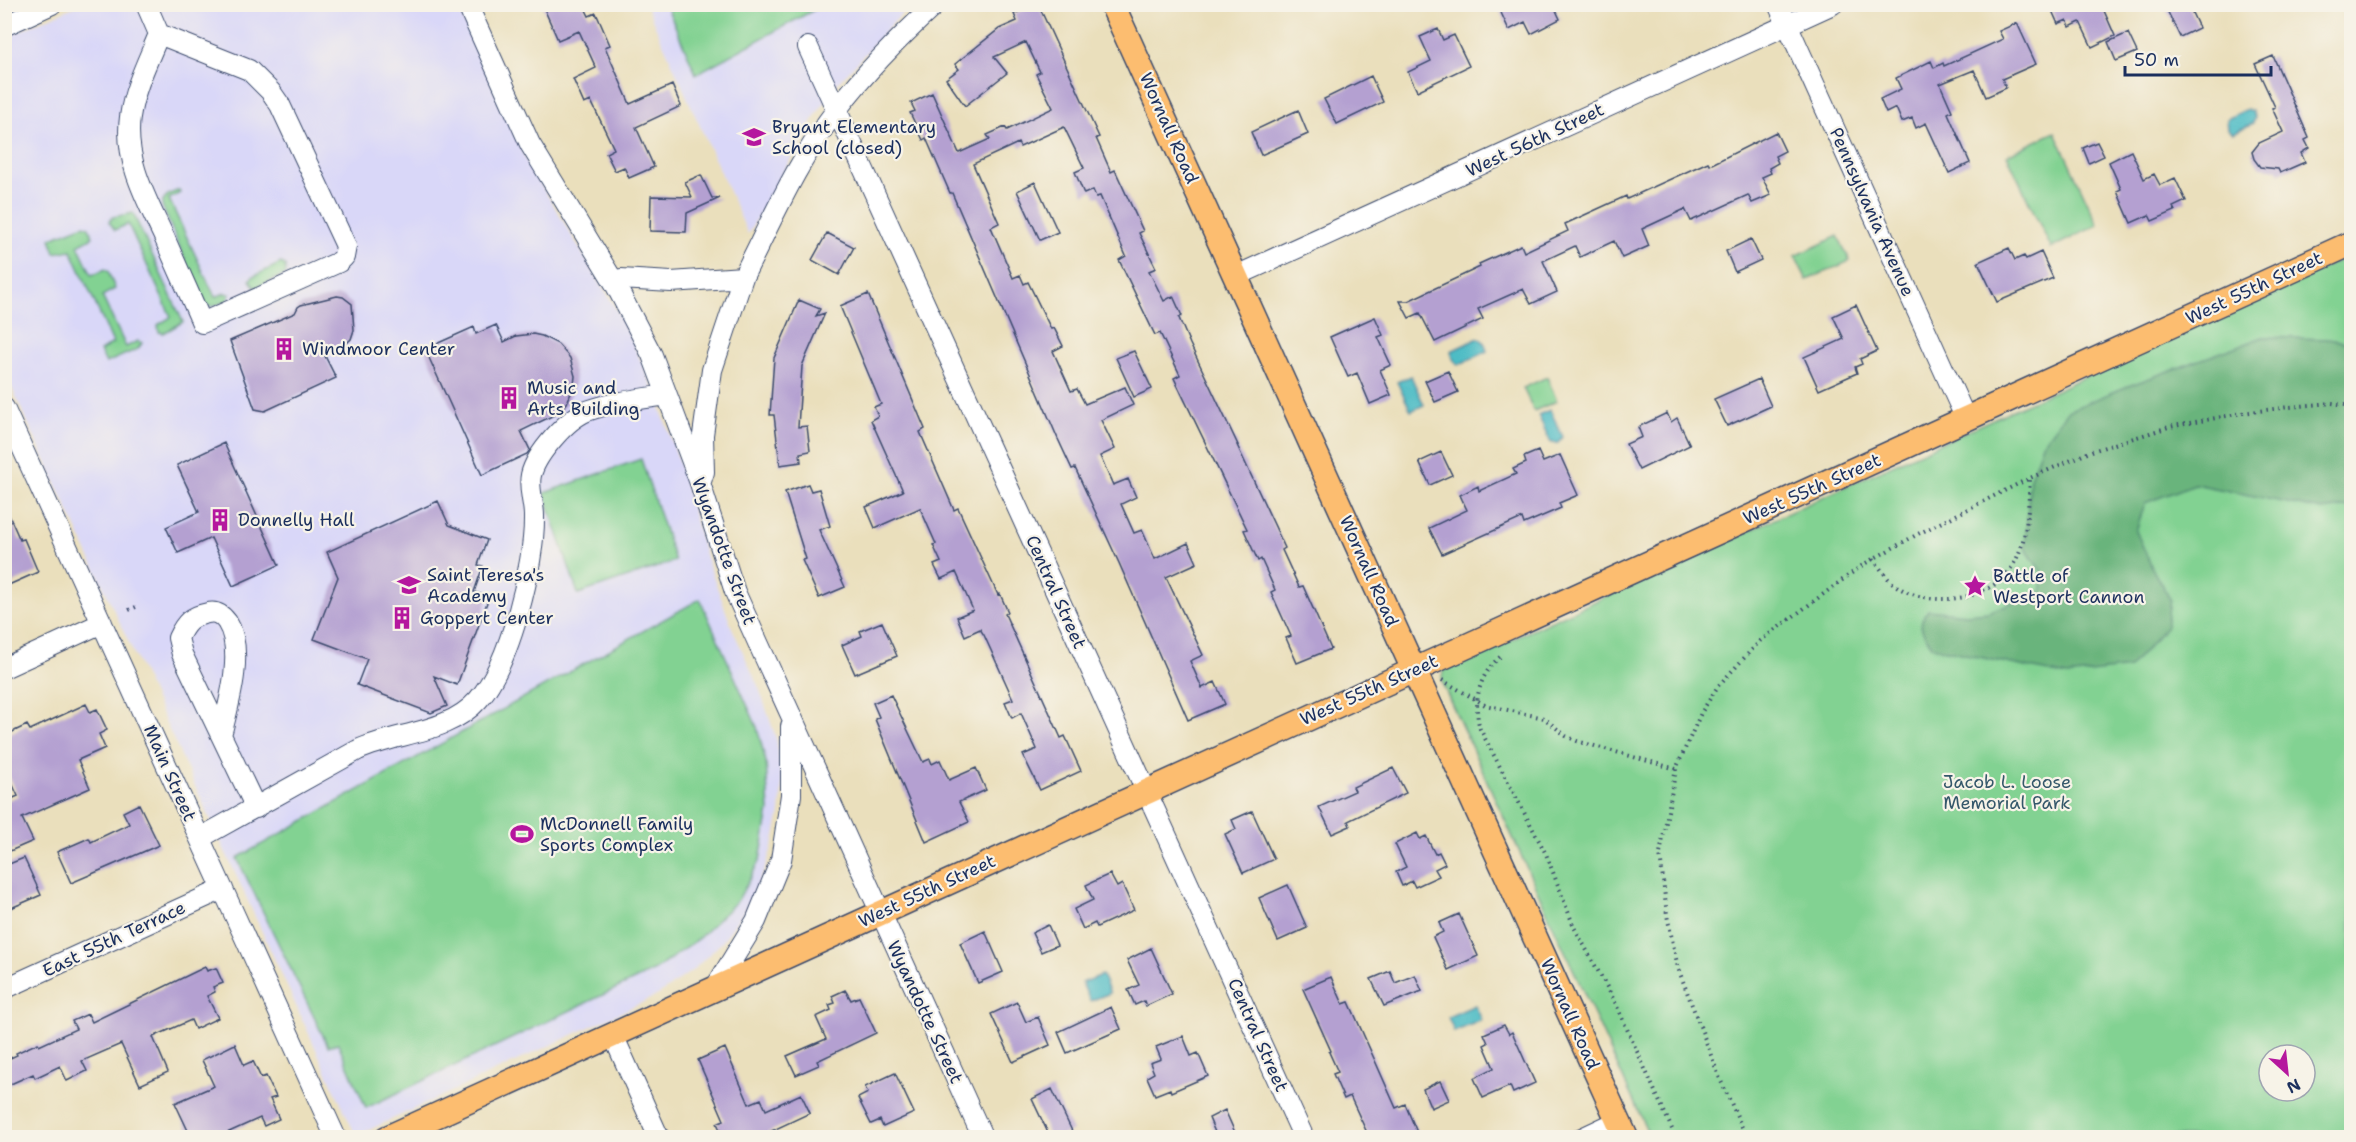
<svg xmlns="http://www.w3.org/2000/svg" width="2356" height="1142" font-family="'Shantell Sans',sans-serif">
	<rect width="100%" height="100%" fill="#f7f3e8"/>
	<filter id="ink" filterUnits="userSpaceOnUse"><feTurbulence type="fractalNoise" baseFrequency=".0167" numOctaves="2"/><feDisplacementMap in="SourceGraphic" scale="12" xChannelSelector="R" yChannelSelector="G"/><feConvolveMatrix kernelMatrix="1 2 1 2 8 2 1 2 1" color-interpolation-filters="sRGB"/></filter>
	<filter id="wash" filterUnits="userSpaceOnUse"><feTurbulence type="fractalNoise" baseFrequency=".008" numOctaves="4" result="noise"/><feDisplacementMap in="SourceGraphic" scale="24" xChannelSelector="R" yChannelSelector="G"/><feGaussianBlur stdDeviation="1.35" result="paint"/><feColorMatrix in="noise" values="0 0 0 0 0 0 0 0 0 0 0 0 0 0 0 0 0 1.4 0 .05"/><feComposite in="paint" operator="in"/></filter>
	<g filter="url(#wash)">
		<rect width="100%" height="100%" fill="#eadfbc"/>
		<path fill="#d9d7f8" d="M78,5H457L525,158L622,319L652,385L677,455L705,554L732,628L759,688L777,741L782,785L780,812L774,841L764,871L745,910L722,942L693,970L658,995L356,1136L5,373L4,38Z
			M646,5H910L837,84L814,118L748,234Z"/>
		<path fill="#82d292" stroke="#4e8078" stroke-width="1.5" fill-rule="evenodd" d="M666,5H823L696,74Z
			M2055,132L2098,225L2051,248L2007,155Z
			M179,190L180,193L169,199L215,297L225,293L230,294L227,301L211,307L204,304L162,206C163,195 170,194 179,190Z
			M133,213L183,322L164,333L159,332L158,325L171,317L128,224L115,230L109,222L113,217Z
			M84,225L89,227L93,237L78,245L92,275L105,269L108,271L115,289L102,296L126,347L138,341L142,343L138,349L106,363L100,351L113,343L71,250L55,253L51,242V238Z
			M1838,236L1850,261L1807,280L1795,256Z
			M2351,255V1137H1650L1443,685L1442,676L1445,670ZM2269,1055H2305V1091H2269Z
			M281,263L285,265L286,274L255,288L250,280L252,277Z
			M1547,377L1557,401L1534,411L1523,388Z
			M641,459L675,561L578,594L544,493Z
			M700,599L757,727L766,762L769,811L760,860L738,900L699,938L655,970L366,1108L338,1043L328,1046L237,858Z"/>
		<path fill="#69b47c" stroke="#42726d" stroke-width="1.5" d="M2263,337L2328,339L2351,343V506L2322,510L2195,484L2145,503L2136,531L2154,572L2170,599L2166,627L2129,668L2067,676L1933,647C1923,632 1915,626 1928,610L1967,614L1988,612L2042,591L2041,571L2025,548L2030,478L2042,444L2067,411L2128,386Z"/>
		<path fill="#4ebcc5" stroke="#347692" stroke-width="1.5" d="M2247,109L2252,111L2255,118L2253,123L2233,133L2228,129L2227,119Z
			M1479,338L1484,342L1487,351L1458,365L1453,359L1451,351Z
			M1411,376L1424,405L1411,411L1397,382Z
			M1550,410L1563,437L1558,443H1551L1538,415Z
			M1102,975L1110,993L1090,1001L1082,983Z
			M1475,1005L1482,1020L1454,1032L1448,1017Z"/>
		<g id="blocks">
			<path fill="#b4a0d1" d="M542,4H583L589,16L596,13L610,45L605,47L630,104L672,85L681,106L636,127L654,167L629,178L624,167L615,171L606,153L614,149L591,101L584,104L573,79L596,68L579,31L558,40Z
				M1034,4H1038L1099,137L1096,138L1111,172L1115,170L1143,231L1139,233L1156,268L1149,271L1164,301L1173,296L1182,316L1179,318L1190,344L1238,445H1237L1285,548L1282,550L1299,587L1303,586L1331,649L1297,663L1286,638L1291,636L1271,592L1275,590L1261,559L1258,561L1244,530L1247,529L1174,378L1180,375L1160,333L1155,335L1119,260L1126,256L1100,196L1096,197L1093,190L1084,194L1075,172L1084,168L1064,127L1020,147L1018,143L973,164L999,223L991,227L1013,278L1020,275L1024,284L1028,282L1051,329L1054,328L1063,346L1053,351L1071,391L1077,389L1085,404L1125,387L1133,405L1101,420L1115,449L1100,456L1113,485L1128,479L1136,497L1121,504L1134,533L1142,530L1155,559L1188,543L1197,563L1166,577L1203,655L1190,661L1202,688L1215,682L1225,704L1188,720L1119,563L1075,468L1072,469L1058,439L952,193H950L926,138L923,140L910,113L915,111L911,103L932,93L959,153L990,139L987,135L1005,127L1007,130L1053,108L1036,74L1040,72L1026,42L994,57L1007,73L965,106L946,79L959,69L955,64L999,29L1017,21L1014,14Z
				M1497,4H1553L1560,19L1531,34L1525,22L1509,30Z
				M2049,4H2101L2115,36L2092,47L2080,22L2070,27L2067,20L2058,24Z
				M2164,4H2188L2199,28L2180,37Z
				M2017,23L2036,64L2002,79L2006,88L1986,97L1974,70L1940,84L1952,111L1948,113L1970,163L1949,173L1926,123L1916,128L1912,118L1902,122L1896,108L1886,113L1880,99L1901,89L1896,78L1931,61L1934,68L1943,63L1944,66L2003,39L1999,31Z
				M1438,29L1443,40L1454,35L1469,66L1417,91L1408,72L1431,61L1420,37Z
				M2128,33L2137,52L2116,61L2108,42Z
				M2273,56L2309,138L2305,140L2309,148L2301,153L2305,162L2280,173L2278,169L2260,167L2254,159L2252,152L2259,143L2283,132L2272,108L2275,107L2255,64Z
				M1371,76L1383,102L1337,124L1324,99Z
				M1298,110L1308,134L1261,155L1251,132Z
				M1776,132L1785,151L1775,156L1778,163L1769,168L1771,173L1762,177L1771,195L1752,203L1748,195L1691,221L1685,209L1642,229L1649,246L1622,258L1614,241L1580,257L1575,246L1543,261L1557,292L1531,304L1523,289L1478,309L1483,319L1435,342L1420,313L1409,318L1400,301H1408L1480,267L1479,264L1521,245L1524,252L1568,231L1565,224L1626,196L1627,199L1708,162L1710,165Z
				M2097,142L2104,156L2089,163L2083,148Z
				M2131,151L2144,179L2154,174L2160,185L2175,178L2186,201L2173,207L2175,211L2152,221L2149,215L2131,223L2117,191L2121,189L2109,162Z
				M701,175L712,198H720L687,213L686,232L650,231L651,196L692,197L685,182Z
				M1035,182L1058,232L1040,240L1017,191Z
				M827,233L854,247L839,275L812,260Z
				M1751,239L1761,260L1735,272L1726,251Z
				M2009,248L2015,260L2024,256L2026,259L2041,252L2053,278L1997,302L1978,262Z
				M868,294L925,429L920,432L954,510L958,508L998,595L1000,594L1008,612L1005,614L1061,738L1065,736L1081,771L1040,790L1023,755L1037,749L1021,713L1012,718L1005,702L1013,699L984,635L980,629L965,636L957,617L973,610L956,572L941,579L934,565L941,562L933,545L936,544L920,508L875,528L866,507L903,491L871,420L878,416L874,407L881,404L840,306Z
				M337,296L343,297L352,304L354,330L351,339L347,343L324,354L336,378L265,411L255,409L230,341L295,313L298,307L301,305Z
				M799,300L820,309L816,316L825,313L802,366L798,427L807,426L810,451L800,453L801,462L780,465L774,415H770L774,358Z
				M1856,305L1877,351L1860,359L1862,364L1855,367L1857,373L1819,390L1804,357L1844,339L1833,316Z
				M1375,317L1383,335L1378,337L1391,365L1380,370L1391,395L1370,404L1357,373L1348,377L1330,337Z
				M496,325L504,342L516,336L533,334L542,336L558,344L570,358L575,376L574,385L567,403L561,410L554,415L521,431L530,450L527,454L482,475L425,349L474,327L476,334Z
				M1134,351L1152,389L1134,397L1116,358Z
				M1448,371L1458,392L1435,402L1425,381Z
				M1759,379L1771,406L1727,426L1714,399Z
				M1667,413L1671,422L1677,418L1690,445L1639,470L1626,444L1642,437L1638,427Z
				M224,443L279,565L233,586L211,538L178,553L166,527L199,512L177,465Z
				M1538,451L1543,462L1560,455L1578,495L1559,503L1561,508L1524,524L1522,518L1442,554L1429,528L1467,510L1460,495L1478,486L1479,491L1516,474L1513,469L1526,463L1524,457Z
				M1441,452L1452,475L1430,485L1419,462Z
				M808,484L811,491L819,489L830,526L819,530L845,587L819,598L802,560L806,559L785,492Z
				M438,501L449,525L487,540L478,565L483,566L474,592L489,597L457,685L434,676L447,706L431,713L357,685L367,659L314,639L338,577L327,552Z
				M4,504L20,540L24,539L38,572L4,587Z
				M882,622L897,656L855,674L842,645L862,636L860,631Z
				M891,695L923,762L930,759L932,764L940,760L949,780L976,768L986,790L959,802L969,822L926,842L875,719L879,717L873,703Z
				M86,704L90,712L97,709L107,730L99,734L105,748L78,760L90,788L22,818L33,841L10,851L4,838V802L18,796L4,766V736L27,725L30,730Z
				M1393,768L1406,793L1348,821L1350,826L1332,834L1319,807L1355,791L1353,787Z
				M139,804L159,845L71,883L57,852L89,838L91,842L129,824L123,812Z
				M1252,811L1274,859L1243,873L1225,834L1236,829L1232,820Z
				M1417,833L1420,839L1426,836L1435,854L1439,852L1445,864L1435,869L1439,876L1415,887L1412,881L1402,886L1396,872L1406,867L1395,844Z
				M24,858L41,895L4,911V866Z
				M1110,874L1117,887L1122,884L1134,910L1097,927L1095,923L1083,929L1074,909L1093,900L1086,885Z
				M1288,885L1307,928L1278,941L1259,898Z
				M1459,914L1478,956L1448,970L1433,937L1443,932L1439,923Z
				M1048,925L1057,945L1041,952L1032,933Z
				M985,931L1003,972L978,983L960,943Z
				M1151,948L1172,994L1146,1006L1144,1001L1135,1005L1128,990L1139,985L1127,960Z
				M205,967L207,971L216,968L223,983L213,987L215,992L207,996L218,1018L195,1029L191,1020L153,1037L168,1072L140,1085L121,1044L82,1061L87,1071L67,1081L60,1066L35,1078L33,1074L4,1087V1061L17,1055L16,1053L38,1043L39,1046L76,1029L72,1021L88,1014L92,1022Z
				M1390,971L1395,983L1415,975L1422,991L1384,1006L1371,979Z
				M1331,977L1343,1004L1349,1002L1396,1108L1405,1104L1419,1137H1369L1350,1096L1344,1099L1333,1074L1338,1072L1329,1052L1331,1051L1303,989Z
				M845,990L851,1000L859,997L876,1033L817,1061L819,1065L796,1075L787,1056L826,1039L816,1017L831,1010L829,1005L835,1003L832,996Z
				M1017,1002L1026,1022L1038,1017L1050,1045L1013,1062L991,1014Z
				M1111,1007L1121,1029L1067,1053L1058,1032Z
				M1504,1025L1509,1034L1512,1032L1535,1083L1513,1093L1510,1086L1483,1098L1474,1078L1494,1068L1484,1045L1488,1043L1484,1034Z
				M1183,1036L1191,1056L1198,1053L1208,1076L1171,1092L1170,1089L1155,1095L1147,1077L1154,1073L1150,1063L1161,1059L1156,1047Z
				M235,1044L244,1065L253,1061L261,1078L266,1076L276,1097L270,1099L279,1119L264,1126L260,1118L218,1137H191L175,1103L214,1086L202,1060Z
				M725,1048L749,1104L761,1099L766,1110L801,1094L810,1113L767,1133L769,1137H723L717,1123L724,1120L698,1060Z
				M895,1073L914,1113L883,1127L880,1120L871,1124L858,1098L868,1093L865,1087Z
				M1440,1081L1449,1100L1431,1108L1423,1089Z
				M1052,1089L1072,1131L1058,1137H1050L1032,1099Z
				M1225,1110L1237,1137H1217L1209,1118Z"/>
		</g>
	</g>
	<g filter="url(#ink)">
		<use href="#blocks" fill-opacity="0" stroke="#3a496c" stroke-width="1.5"/>
		<g fill="none" stroke-linecap="round" stroke-linejoin="round">
			<g stroke="#3a496c" stroke-width="22">
				<path id="minor" d="M146,4L159,34C148,61 134,88 130,117C124,161 147,200 165,239C177,267 190,295 202,323L339,262L344,257L346,246L280,105L271,92L249,70L159,34
					M467,4L530,144L614,282L652,355L700,483L735,592L983,1138
					M1778,4L1966,419
					M4,26L52,4
					M808,47L1304,1138
					M1236,276L1833,4
					M614,282L621,279L671,282L743,277C772,220 798,159 838,108C867,70 900,37 936,4
					M4,408L336,1138
					M701,481L704,472L703,435L712,370L743,277
					M4,668L102,623
					M221,735C229,704 245,650 227,622C222,615 216,611 208,613C191,616 185,623 178,638L182,654L256,808
					M200,838L358,750C397,732 448,734 478,700C510,664 535,564 534,516C534,502 528,489 531,475C536,454 567,419 587,411C612,402 640,399 667,395
					M715,988L756,921L781,860L791,795V726
					M4,989L223,889
					M613,1035L659,1138
					M1582,1138L1618,1121"/>
			</g>
			<g stroke="#3a496c" stroke-width="27">
				<path id="major" d="M1112,4L1626,1138
					M387,1138L2352,243"/>
			</g>
			<path stroke="#3a496c" stroke-width="4" stroke-dasharray="1.5 4.5" stroke-linecap="butt" d="M1873,559C1880,567 1886,578 1894,584C1924,608 1984,603 2008,572C2028,548 2028,508 2030,479
				M129,610L138,606
				M1500,657C1478,675 1473,703 1480,729L1546,854L1574,927L1614,1000L1676,1138
				M1442,680L1485,705L1544,718L1566,736L1577,741L1676,769
				M1747,1138L1720,1079L1678,968L1667,915L1660,854L1676,769L1701,713L1718,686L1760,641L1864,564L1918,534L2030,478L2092,451L2169,427L2242,413L2289,407L2332,403L2352,406"/>
			<use href="#minor" stroke="#fff" stroke-width="20"/>
			<use href="#major" stroke="#fcbd6f" stroke-width="24"/>
		</g>
	</g>
	<defs>
		<g id="school-bare" transform="scale(1.8)"><path d="M0-5L7-2L0 1L-7-2ZM-4 1L0 2.5L4 1V4Q0 6-4 4Z" fill="#b5179e" stroke="#f7f3e8" stroke-width="2.5" paint-order="stroke"/></g>
		<g id="building-bare" transform="scale(1.8)"><path d="M-4-6H4V6H1V3H-1V6H-4ZM-2.5-4.3h1.7v1.8h-1.7ZM.8-4.3h1.7v1.8H.8ZM-2.5-1h1.7V.8h-1.7ZM.8-1h1.7V.8H.8Z" fill="#b5179e" stroke="#f7f3e8" stroke-width="2.5" paint-order="stroke"/></g>
		<g id="sight-bare" transform="scale(1.8)"><path d="M0-6L1.8-2.2L6-1.7L2.9 1.2L3.7 5.4L0 3.3L-3.7 5.4L-2.9 1.2L-6-1.7L-1.8-2.2Z" fill="#b5179e" stroke="#f7f3e8" stroke-width="2.5" paint-order="stroke"/></g>
		<g id="stadium-bare" transform="scale(1.8)"><path d="M0-5a6.5 5 0 1 0 0 10a6.5 5 0 1 0 0-10ZM-3.5-1.8h7v3.6h-7Z" fill="#b5179e" stroke="#f7f3e8" stroke-width="2.5" paint-order="stroke"/></g>
	</defs>
	<g fill-rule="evenodd">
		<use href="#school-bare" x="754" y="137"/>
		<use href="#building-bare" x="284" y="349"/>
		<use href="#building-bare" x="509" y="398"/>
		<use href="#building-bare" x="220" y="520"/>
		<use href="#school-bare" x="409" y="585"/>
		<use href="#sight-bare" x="1975" y="586"/>
		<use href="#building-bare" x="402" y="618"/>
		<use href="#stadium-bare" x="522" y="834"/>
	</g>
	<g text-anchor="middle" dominant-baseline="central" stroke-width="4.5" stroke-linejoin="round" paint-order="stroke">
		<g font-size="18" fill="#1b2f5e" stroke="#f7f3e8" text-anchor="start">
			<text x="772" y="127">Bryant Elementary<tspan x="772" dy="21">School (closed)</tspan></text>
			<text x="302" y="349">Windmoor Center</text>
			<text x="527" y="388">Music and<tspan x="527" dy="21">Arts Building</tspan></text>
			<text x="238" y="520">Donnelly Hall</text>
			<text x="427" y="575">Saint Teresa's<tspan x="427" dy="21">Academy</tspan></text>
			<text x="1993" y="576">Battle of<tspan x="1993" dy="21">Westport Cannon</tspan></text>
			<text x="420" y="618">Goppert Center</text>
			<text x="540" y="824">McDonnell Family<tspan x="540" dy="21">Sports Complex</tspan></text>
		</g>
		<g font-size="18" fill="#1b2f5e" stroke="#f7f3e8">
			<text transform="translate(1169 128) rotate(66)">Wornall Road</text>
			<text transform="translate(1535 140) rotate(-25)">West 56th Street</text>
			<text transform="translate(1872 212) rotate(66)">Pennsylvania Avenue</text>
			<text transform="translate(2254 288) rotate(-25)">West 55th Street</text>
			<text transform="translate(1812 489) rotate(-24)">West 55th Street</text>
			<text transform="translate(724 551) rotate(70)">Wyandotte Street</text>
			<text transform="translate(1369 571) rotate(66)">Wornall Road</text>
			<text transform="translate(1056 592) rotate(66)">Central Street</text>
			<text transform="translate(1369 690) rotate(-24)">West 55th Street</text>
			<text transform="translate(170 773) rotate(66)">Main Street</text>
			<text transform="translate(927 891) rotate(-25)">West 55th Street</text>
			<text transform="translate(114 939) rotate(-25)">East 55th Terrace</text>
			<text transform="translate(925 1012) rotate(65)">Wyandotte Street</text>
			<text transform="translate(1570 1014) rotate(66)">Wornall Road</text>
			<text transform="translate(1258 1035) rotate(66)">Central Street</text>
		</g>
		<g font-size="18" fill="#35586b" stroke="#f7f3e8">
			<text x="2007" y="782">Jacob L. Loose<tspan x="2007" dy="21">Memorial Park</tspan></text>
		</g>
	</g>
	<rect width="2356" height="1142" fill="none" stroke="#f7f3e8" stroke-width="24"/>
	<g transform="translate(2287 1073) rotate(153)"><circle r="28" fill="#f7f3e8" stroke="#9fa5b1" stroke-width="1.5"/>
	<path d="M0-4.5L10 22L0 15L-10 22Z" fill="#b5179e"/>
	<text y="-9" font-size="16" font-weight="bold" text-anchor="middle" fill="#1b2f5e">N</text>
	</g>
	<path d="M2125 66v9h146v-9" fill="none" stroke="#1b2f5e" stroke-width="3"/>
	<text x="2134" y="66" font-size="18" fill="#1b2f5e" stroke="#f7f3e8" stroke-width="4.5" paint-order="stroke">50 m</text>
</svg>
